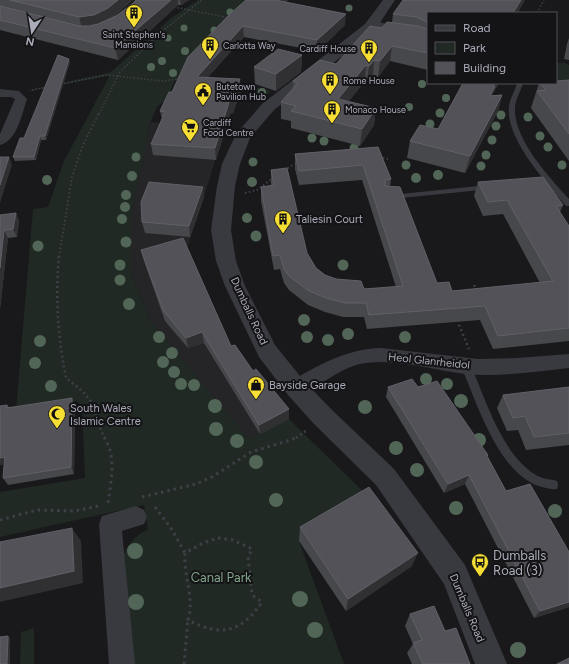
<svg xmlns="http://www.w3.org/2000/svg" width="569" height="664" font-family="Figtree,sans-serif">
	<rect width="100%" height="100%" fill="#19181a"/>
	<path fill="#252427" d="M150,122L225,127L204,197L188,245L185,249L224,337L289,419L249,440L151,322L131,274V215Z"/>
	<path fill="#202923" d="M198,0H259L243,15L337,35L327,42L231,24L185,72L271,91L259,101L250,99C250,96 250,95 249,92C243,81 188,81 175,80L167,99L157,107L149,125L147,142L131,215V274L151,322L249,439L289,419L371,499L299,541L344,664H132L122,560C127,545 134,536 148,529L144,505L0,537V492L85,478L82,405L76,401L16,409L33,209L48,207L64,161L109,77L107,76L25,92L30,90L111,72L171,18Z
		M556,63H566V64L569,65V87L556,83Z
		M34,628V664H20L21,632Z"/>
	<g fill="none" stroke-linecap="round" stroke-linejoin="round">
		<path stroke="#3f4047" stroke-width="1.5" stroke-dasharray="1.5 2" stroke-linecap="butt" d="M174,7L230,18
			M537,13L544,0
			M61,84L107,75L162,81L179,79
			M238,85L252,93L251,100
			M32,90L47,87
			M99,114L120,72L161,32L202,0"/>
		<path stroke="#3f4047" stroke-width="2" stroke-dasharray="1.5 2.5" stroke-linecap="butt" d="M379,157L388,159
			M284,170L297,163
			M245,193L257,190L273,178
			M59,257L72,177L83,145L99,113"/>
		<path stroke="#3f4047" stroke-width="2.5" stroke-dasharray="2 3" stroke-linecap="butt" d="M59,256C55,298 58,337 66,378C75,385 85,392 91,402C97,414 98,427 105,438
			M474,285L477,291
			M457,320L469,349
			M296,438L307,430"/>
		<path stroke="#3f4047" stroke-width="3" stroke-dasharray="2.5 4" stroke-linecap="butt" d="M104,437C117,457 111,480 108,503
			M142,497L196,484L212,477L251,452L287,441L298,437
			M155,507L171,528L185,553
			M0,520L37,510L75,511L98,506
			M218,538L233,540L252,549L248,557L252,595L262,602C241,633 221,637 188,620C195,599 183,575 185,553L203,543Z
			M184,664L188,620"/>
		<path fill="#393940" fill-rule="evenodd" d="M517,83H523C521,91 516,98 515,107C513,139 549,177 569,199V206H566C546,182 505,139 509,106C510,98 515,91 517,83Z
			M488,185H491V189L391,199L387,197L391,195Z
			M466,362L469,363L471,366C486,400 502,455 536,475C542,479 550,479 557,481L558,485L557,489C552,490 547,488 542,487C499,476 477,403 461,366L463,363Z"/>
		<path fill="#393940" fill-rule="evenodd" d="M373,20L399,28L405,34L399,37L395,36L391,32L369,25L368,23Z
			M0,89L19,91L27,99C22,114 17,141 0,145V134L15,99L11,97H0Z
			M381,348L478,359L517,358L569,354V368C535,372 500,377 465,374C430,370 391,356 356,365C334,372 317,389 296,396L289,394L286,388L289,382C319,365 346,349 381,348Z
			M136,506L144,510L147,517L144,524L122,531L135,664H109L99,524L102,516Z"/>
		<path fill="#393940" fill-rule="evenodd" d="M383,0H395L375,30L274,110L250,138L240,164L235,186L231,230L236,261L245,286L275,345L304,381L331,409L394,469L465,565L507,664H475L444,584L376,485L313,423L288,395L259,357L225,286L216,261L211,230L217,186L222,164L236,134L262,104L365,24Z"/>
	</g>
	<g fill="#526658">
		<circle cx="349" cy="8" r="3.5"/>
		<circle cx="230" cy="12" r="3.5"/>
		<circle cx="184" cy="28" r="3.5"/>
		<circle cx="214" cy="30" r="3.5"/>
		<circle cx="168" cy="38" r="3.5"/>
		<circle cx="185" cy="51" r="4"/>
		<circle cx="162" cy="61" r="4"/>
		<circle cx="151" cy="67" r="4"/>
		<circle cx="173" cy="73" r="4"/>
		<circle cx="422" cy="84" r="4"/>
		<circle cx="262" cy="92" r="4"/>
		<circle cx="446" cy="98" r="4"/>
		<circle cx="409" cy="107" r="4"/>
		<circle cx="440" cy="113" r="4.5"/>
		<circle cx="501" cy="115" r="4.5"/>
		<circle cx="528" cy="117" r="4.5"/>
		<circle cx="430" cy="124" r="4.5"/>
		<circle cx="496" cy="126" r="4.5"/>
		<circle cx="540" cy="136" r="4.5"/>
		<circle cx="312" cy="138" r="4.5"/>
		<circle cx="492" cy="140" r="4.5"/>
		<circle cx="324" cy="141" r="4.5"/>
		<circle cx="548" cy="147" r="4.5"/>
		<circle cx="354" cy="148" r="4.5"/>
		<circle cx="486" cy="155" r="4.5"/>
		<circle cx="136" cy="157" r="4.5"/>
		<circle cx="253" cy="162" r="4.5"/>
		<circle cx="406" cy="165" r="4.5"/>
		<circle cx="562" cy="165" r="4.5"/>
		<circle cx="481" cy="166" r="4.5"/>
		<circle cx="438" cy="175" r="5"/>
		<circle cx="132" cy="176" r="5"/>
		<circle cx="416" cy="178" r="5"/>
		<circle cx="47" cy="180" r="5"/>
		<circle cx="252" cy="182" r="5"/>
		<circle cx="126" cy="195" r="5"/>
		<circle cx="125" cy="207" r="5"/>
		<circle cx="247" cy="218" r="5"/>
		<circle cx="122" cy="219" r="5"/>
		<circle cx="256" cy="236" r="5.5"/>
		<circle cx="126" cy="242" r="5.5"/>
		<circle cx="38" cy="246" r="5.5"/>
		<circle cx="120" cy="265" r="5.5"/>
		<circle cx="343" cy="265" r="5.5"/>
		<circle cx="120" cy="280" r="5.5"/>
		<circle cx="129" cy="304" r="6"/>
		<circle cx="304" cy="320" r="6"/>
		<circle cx="348" cy="334" r="6"/>
		<circle cx="159" cy="337" r="6"/>
		<circle cx="307" cy="337" r="6"/>
		<circle cx="405" cy="337" r="6"/>
		<circle cx="328" cy="340" r="6"/>
		<circle cx="40" cy="341" r="6"/>
		<circle cx="172" cy="353" r="6"/>
		<circle cx="163" cy="362" r="6"/>
		<circle cx="35" cy="363" r="6"/>
		<circle cx="174" cy="372" r="6"/>
		<circle cx="426" cy="379" r="6"/>
		<circle cx="181" cy="384" r="6"/>
		<circle cx="447" cy="384" r="6"/>
		<circle cx="194" cy="385" r="6"/>
		<circle cx="51" cy="386" r="6"/>
		<circle cx="461" cy="401" r="7"/>
		<circle cx="215" cy="406" r="7"/>
		<circle cx="365" cy="407" r="7"/>
		<circle cx="216" cy="429" r="7"/>
		<circle cx="479" cy="440" r="7"/>
		<circle cx="237" cy="441" r="7"/>
		<circle cx="396" cy="448" r="7"/>
		<circle cx="256" cy="462" r="7"/>
		<circle cx="417" cy="470" r="7"/>
		<circle cx="276" cy="500" r="7"/>
		<circle cx="456" cy="508" r="7"/>
		<circle cx="555" cy="511" r="7"/>
		<circle cx="135" cy="551" r="8"/>
		<circle cx="300" cy="599" r="8"/>
		<circle cx="136" cy="602" r="8"/>
		<circle cx="315" cy="630" r="8"/>
		<circle cx="518" cy="650" r="8"/>
	</g>
	<path fill="#47484c" d="M0,0H133L111,19L116,16L132,4L136,0H189L181,5H178L118,60L0,30Z
		M246,0H288L286,2L345,25L317,51L244,37L208,77L241,91L233,113L230,114L216,160L153,155L151,144L162,119L160,111L172,92Z
		M428,13V70L390,61L378,77L373,75L367,82L365,81L348,102L376,108L374,125L360,146L291,128V121L281,119V102L293,89V81L336,64L382,28L392,22L393,14Z
		M569,38V60L564,59L567,44Z
		M302,55L301,72L276,91L255,84L254,67Z
		M70,62L46,140H41L36,160L15,161L13,157L24,138Z
		M569,80V161L531,108L539,83H556Z
		M499,83L492,95H502L498,111L465,173L407,158L410,141L438,129Z
		M378,147L391,179L390,186L437,283L452,291L540,283L503,214L483,216L474,196L478,182L563,205L560,212L569,226V341L493,349L480,320L367,329L364,317H343L325,312L308,305L289,290L284,283L280,269L274,270L261,201V187L271,186V170L307,253L316,268L325,275L364,289L396,287L362,180L299,185L295,169V154Z
		M204,197L190,237L145,233L142,222Z
		M16,213L19,221L17,237L8,238L0,309V215Z
		M141,250L231,346L253,371L289,409V419L260,434L204,343L188,348L165,321L144,261Z
		M388,387H418L488,455L487,457L506,491L569,552V607L534,618L465,484L444,493L386,397Z
		M569,387V445L526,450L518,430L507,431L497,408L503,395Z
		M7,405L9,407L75,405L74,474L8,485L3,478Z
		M300,527L412,566L346,611L299,541Z
		M410,614L445,631L470,664H412L407,653L413,644L405,626Z"/>
	<path fill="#303033" d="M118,0H133L110,19L97,26L82,28L79,17Z
		M171,0H178V5L118,60L115,48Z
		M180,0H189L181,5Z
		M276,0H288L276,11Z
		M521,0H525L518,13H513Z
		M346,14L345,25L317,51V40Z
		M243,26L244,37L198,88L197,77Z
		M392,46L390,61L378,77L380,61Z
		M302,55L301,72L276,91V74Z
		M69,59L70,62L46,140L45,136Z
		M374,60L373,75L367,82L369,66Z
		M366,65L365,81L337,115L338,99Z
		M240,79L241,91L233,113L230,114L216,160L215,148L229,102Z
		M495,83H499L492,95L486,112L493,87Z
		M502,95L498,111L465,173L470,156Z
		M376,108L374,125L360,146L362,129Z
		M40,136L41,140L36,160L34,157Z
		M9,157L12,165L0,203V185Z
		M203,187L204,197L190,237L189,226Z
		M16,213L19,221L17,237L13,229Z
		M4,230L8,238L0,309V268Z
		M202,332L204,343L188,348L186,338Z
		M72,398L75,405L74,474L71,467Z
		M289,409V419L260,434L259,425Z
		M5,457L9,464L0,465V458Z
		M469,475L465,484L444,493L448,484Z
		M72,528L81,541L83,583L0,602V588Z
		M418,553L412,566L346,611L348,599Z
		M569,602V607L534,618L540,611Z
		M8,636L10,638V664H7Z"/>
	<path fill="#525258" stroke="#606067" d="M10,0H118L108,8L94,15L79,17Z
		M136,0H171L115,48L0,20V6L79,26H89L98,24L116,16L132,4Z
		M246,0H276H275L346,14L317,40L243,26L197,77L240,79L232,101L229,102L215,148L151,144L165,112L160,111L169,92H172L188,57L231,13Z
		M403,0H521L513,13H428V23L417,17L393,14Z
		M387,22L418,26L428,29V53L392,46L380,61L374,60L369,66L366,65L338,99L376,108L362,129L291,111L296,106L281,102L298,83L293,81L320,60L336,64L370,26L382,28Z
		M278,49L302,55L276,74L254,67Z
		M58,55L69,59L45,136H40L34,157H13L20,138H24Z
		M569,80V134L537,91L546,90L540,83H556V81Z
		M463,83H495L493,87L495,86L490,96L502,95L470,156L410,141L420,125L438,129Z
		M378,147L391,179L385,180V186L400,187L437,283L449,282L452,291L553,281L507,200L488,202L478,182L543,177L563,205L556,206L569,226V328L498,336L485,306L369,315L366,303H345L326,298L309,291L289,276L284,269L280,255L273,256L261,187L274,185L271,170L287,168L307,253L316,268L325,275L336,279L361,281L364,289L403,286L363,165L299,171L295,154Z
		M0,157H9L0,185Z
		M149,182L203,187L189,226L142,222L141,202Z
		M16,213L13,229L4,230L0,268V215Z
		M183,238L231,346L235,345L253,371L256,369L289,409L259,425L202,332L186,338L163,310L141,250Z
		M412,379L418,387L437,381L488,455L487,456L506,491L530,484L569,552V602L540,611L469,475L448,484L388,387Z
		M569,387V433L534,437L525,416L513,418L503,395Z
		M72,398L71,467L3,478L5,457L0,458V406L7,405V408Z
		M369,487L418,553L348,599L300,527Z
		M72,528L74,571L0,588V542Z
		M434,606L445,631L456,628L470,664H423L413,643L422,640L410,614Z
		M8,636L7,664H0V637Z
		M569,658V664H557Z"/>
	<defs>
		<g id="building-pin" transform="scale(0.9)"><path d="M0 17L-7.5 6A9.5 9.5 0 1 1 7.5 6Z" fill="#f6de35" stroke="#141315"/><path d="M-4-6H4V6H1V3H-1V6H-4ZM-2.5-4.3h1.7v1.8h-1.7ZM.8-4.3h1.7v1.8H.8ZM-2.5-1h1.7V.8h-1.7ZM.8-1h1.7V.8H.8Z" fill="#111"/></g>
		<g id="civic-pin" transform="scale(0.9)"><path d="M0 17L-7.5 6A9.5 9.5 0 1 1 7.5 6Z" fill="#f6de35" stroke="#141315"/><path d="M-.6-6.5H3V-4.5H.6V-3L4-1V1h2V6H-6V1h2V-1L-.6-3ZM-1.2 2.5V6h2.4V2.5Z" fill="#111"/></g>
		<g id="supermarket-pin" transform="scale(0.9)"><path d="M0 17L-7.5 6A9.5 9.5 0 1 1 7.5 6Z" fill="#f6de35" stroke="#141315"/><path d="M-6-5.5h2.5l.6 2H6L4.5 2H-2.5L-4.4-4H-6ZM-1.5 3.2a1.3 1.3 0 1 0 .1 0ZM3 3.2a1.3 1.3 0 1 0 .1 0Z" fill="#111"/></g>
		<g id="shop-pin" transform="scale(0.9)"><path d="M0 17L-7.5 6A9.5 9.5 0 1 1 7.5 6Z" fill="#f6de35" stroke="#141315"/><path d="M-5-2.5h2.3a2.7 3.5 0 0 1 5.4 0H5L5.5 6h-11ZM-1.5-2.5h3a1.5 2.3 0 0 0-3 0Z" fill="#111"/></g>
		<g id="mosque-pin" transform="scale(0.9)"><path d="M0 17L-7.5 6A9.5 9.5 0 1 1 7.5 6Z" fill="#f6de35" stroke="#141315"/><path d="M3.5-4.9A6 6 0 1 0 3.5 4.9A5 5 0 1 1 3.5-4.9Z" fill="#111"/></g>
		<g id="bus-pin" transform="scale(0.9)"><path d="M0 17L-7.5 6A9.5 9.5 0 1 1 7.5 6Z" fill="#f6de35" stroke="#141315"/><path d="M-5-6H5V4H4V6H2V4H-2V6H-4V4H-5ZM-3.5-4V0h7V-4ZM-3.5 1.2v1.5H-2V1.2ZM2 1.2v1.5H3.5V1.2Z" fill="#111"/></g>
	</defs>
	<g fill-rule="evenodd">
		<use href="#building-pin" x="134" y="13"/>
		<use href="#building-pin" x="210" y="45"/>
		<use href="#building-pin" x="369" y="48"/>
		<use href="#building-pin" x="330" y="80"/>
		<use href="#civic-pin" x="203" y="91"/>
		<use href="#building-pin" x="332" y="109"/>
		<use href="#supermarket-pin" x="190" y="127"/>
		<use href="#building-pin" x="283" y="219"/>
		<use href="#shop-pin" x="256" y="385"/>
		<use href="#mosque-pin" x="57" y="414"/>
		<use href="#bus-pin" x="480" y="562"/>
	</g>
	<g text-anchor="middle" dominant-baseline="central" stroke-width="4" stroke-linejoin="round" paint-order="stroke">
		<g font-size="9" fill="#aaacba" stroke="#141315" text-anchor="start">
			<text x="134" y="34" text-anchor="middle">Saint Stephen's<tspan x="134" dy="10">Mansions</tspan></text>
			<text x="223" y="45">Carlotta Way</text>
			<text x="356" y="48" text-anchor="end">Cardiff House</text>
			<text x="343" y="80">Rome House</text>
			<text x="216" y="86">Butetown<tspan x="216" dy="10">Pavilion Hub</tspan></text>
			<text x="345" y="109">Monaco House</text>
			<text x="203" y="122">Cardiff<tspan x="203" dy="10">Food Centre</tspan></text>
		</g>
		<g font-size="11" fill="#aaacba" stroke="#141315" text-anchor="start">
			<text x="296" y="219">Taliesin Court</text>
			<text x="269" y="385">Bayside Garage</text>
			<text x="70" y="408">South Wales<tspan x="70" dy="13">Islamic Centre</tspan></text>
		</g>
		<g font-size="11" fill="#aaacba" stroke="#141315">
			<text transform="translate(249 311) rotate(65)">Dumballs Road</text>
			<text transform="translate(429 361) rotate(6)">Heol Glanrheidol</text>
			<text transform="translate(467 608) rotate(67)">Dumballs Road</text>
		</g>
		<g font-size="13" fill="#aaacba" stroke="#141315" text-anchor="start">
			<text x="493" y="555">Dumballs<tspan x="493" dy="15">Road (3)</tspan></text>
		</g>
		<g font-size="13" fill="#81a68b" stroke="#141315">
			<text x="221" y="577">Canal Park</text>
		</g>
	</g>
	<rect x="427" y="12" width="130" height="72" fill="#141315" stroke="#505057"/>
	<rect x="435" y="25" width="20" height="6" fill="#393940" stroke="#505057"/>
	<text x="463" y="32" font-size="12" fill="#aaacba">Road</text>
	<rect x="435" y="42" width="20" height="12" fill="#202923" stroke="#505057"/>
	<text x="463" y="52" font-size="12" fill="#aaacba">Park</text>
	<rect x="435" y="62" width="20" height="12" fill="#525258" stroke="#505057"/>
	<text x="463" y="72" font-size="12" fill="#aaacba">Building</text>
	<g transform="translate(32 32) rotate(192)" stroke="#141315" stroke-width="3" paint-order="stroke">
	<path d="M0-3L7 15L0 10L-7 15Z" fill="#aaacba"/>
	<text y="-6" font-size="11" font-weight="bold" text-anchor="middle" fill="#aaacba">N</text>
	</g>
</svg>
